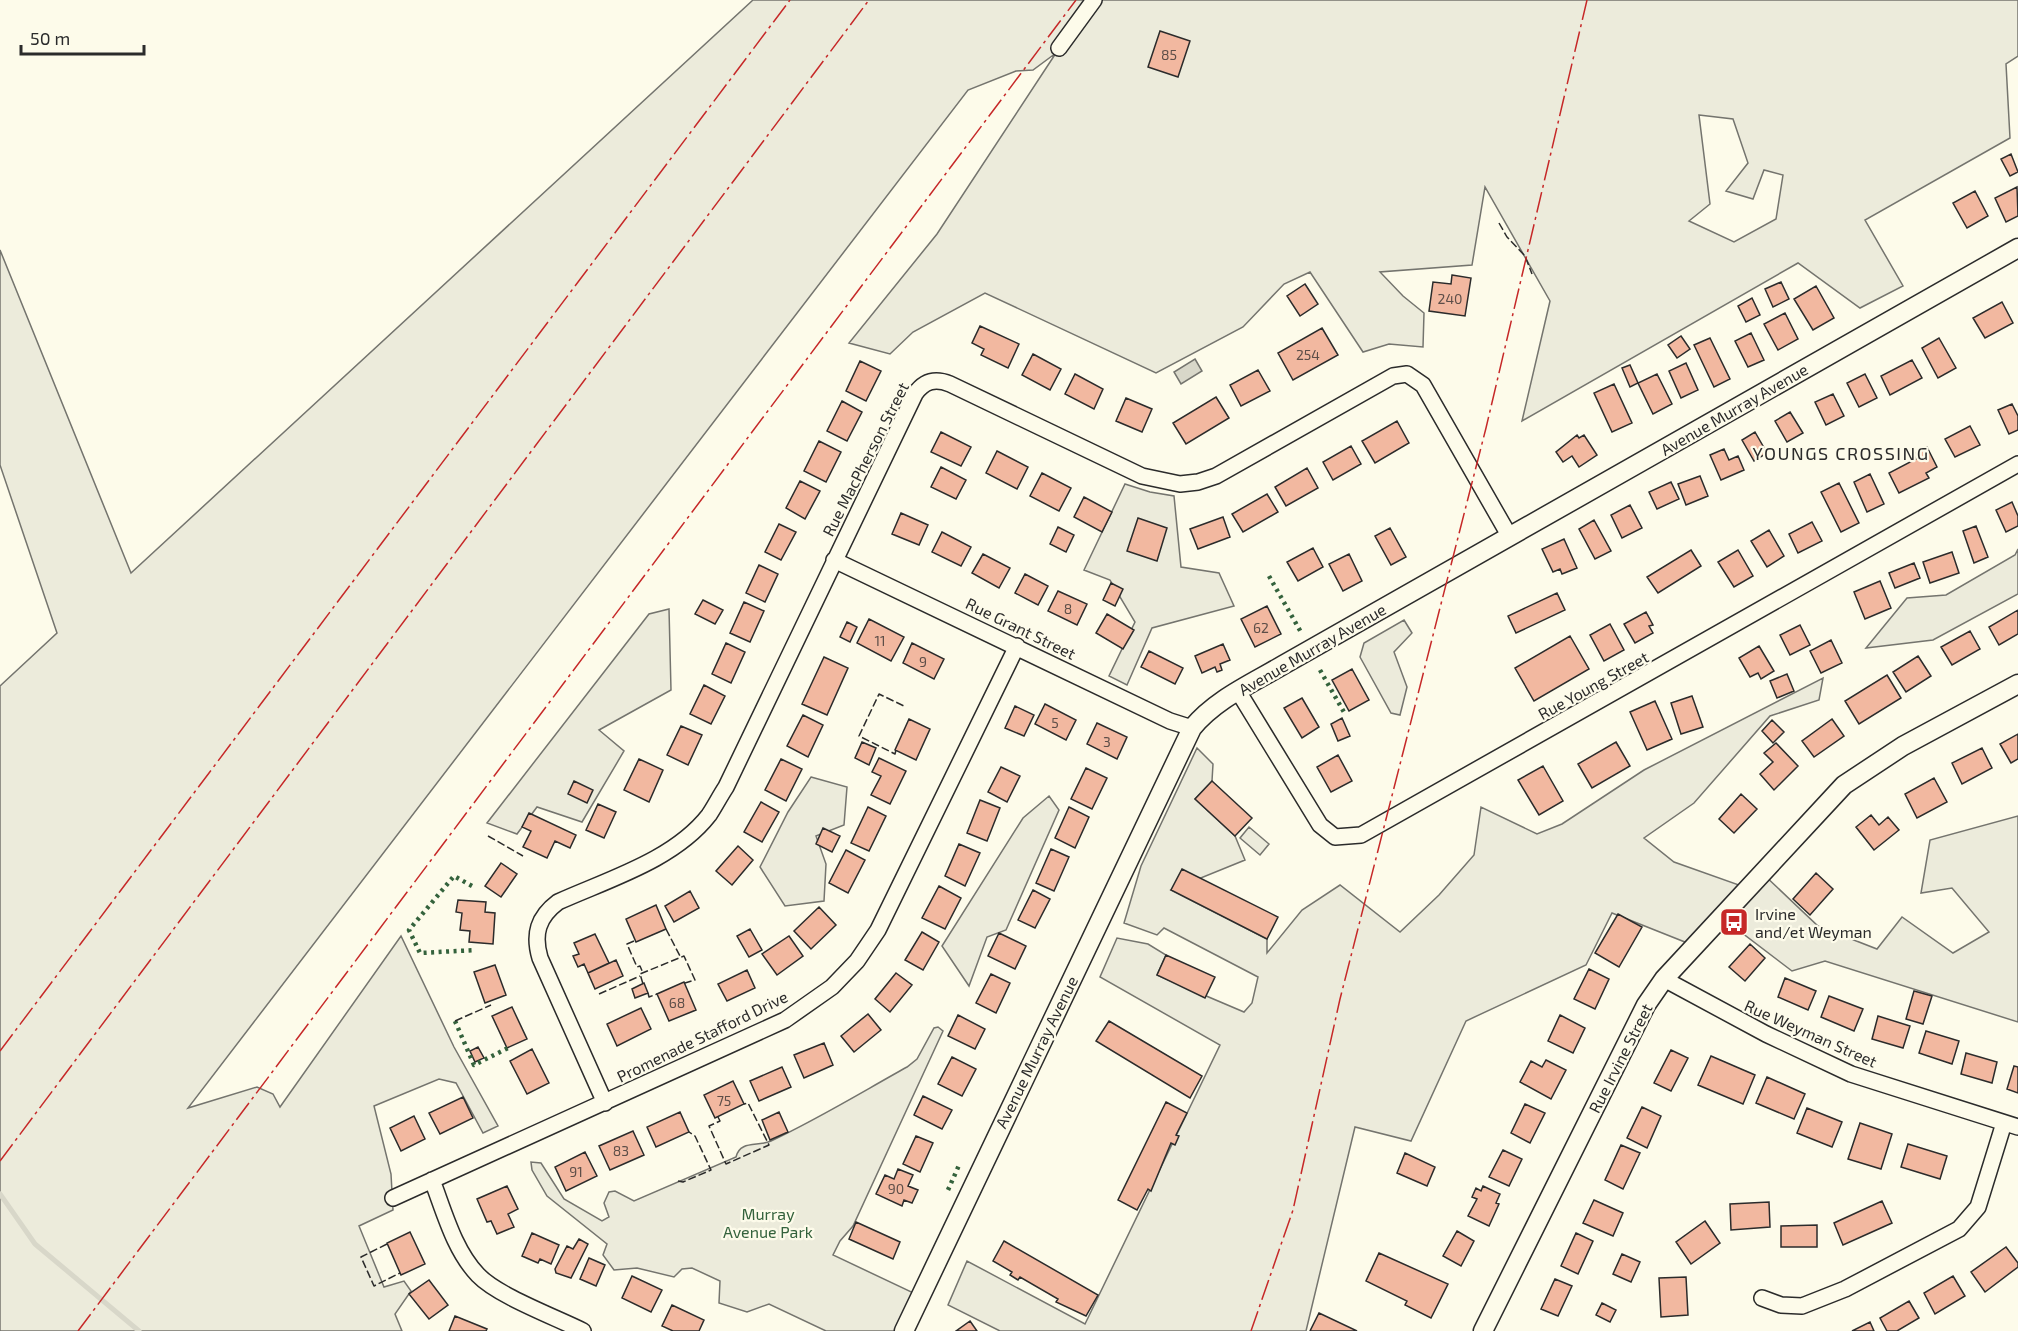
<svg xmlns="http://www.w3.org/2000/svg" width="2018" height="1331" font-family="'Exo 2',sans-serif">
	<rect width="100%" height="100%" fill="#fdfbea"/>
	<path fill="#ecebdb" stroke="#74746e" stroke-width="1.5" fill-rule="evenodd" d="M753,0H2018V56L2006,64L2010,138L1865,220L1903,286L1860,308L1798,263L1522,421L1550,301L1485,187L1472,265L1380,272L1403,296L1424,313L1423,347L1389,344L1363,352L1310,272L1284,284L1243,327L1156,373L985,293L913,332L890,354L849,343L937,234L1056,53L1033,70L1016,71L968,90L188,1108L257,1087L273,1094L280,1107L401,936L454,1047L498,1126L483,1133L456,1083L439,1079L374,1106L391,1174L393,1210L359,1226L384,1287L404,1281L411,1291L395,1314L402,1331H0V686L57,633L0,465V250L131,573ZM1699,115L1733,119L1748,163L1726,191L1753,199L1764,170L1783,175L1776,219L1734,242L1689,221L1710,204Z
		M1125,484L1150,492L1174,496L1181,567L1219,573L1234,606L1152,628L1127,685L1109,676L1135,622L1110,580L1084,570Z
		M2018,549V594L1933,640L1866,648L1907,598L1946,595L2015,555Z
		M669,609L671,690L599,730L624,751L582,822L537,807L517,834L487,823L649,614Z
		M1404,620L1412,633L1394,652L1407,687L1400,715L1391,713L1360,657L1364,643Z
		M1823,678L1819,700L1770,716L1694,803L1644,838L1674,862L1747,888L1762,873L1818,926L1877,949L1902,917L1953,953L1989,932L1952,888L1921,893L1930,840L2018,816V1022L1825,961L1792,971L1738,930L1717,922L1695,946L1612,913L1586,965L1466,1021L1411,1141L1355,1127L1306,1331H1000L948,1305L967,1261L1085,1324L1220,1045L1100,977L1117,938L1148,944L1166,955L1157,975L1244,1012L1252,1003L1258,977L1164,928L1157,935L1124,923L1141,866L1197,748L1213,764L1212,781L1195,799L1235,836L1245,860L1171,890L1267,939V953L1302,910L1340,885L1400,932L1439,895L1474,855L1481,807L1537,834L1562,824L1644,770Z
		M811,777L847,787L844,825L816,836L826,864L824,901L785,906L760,867L788,812Z
		M1049,796L1059,810L1006,930L987,937L969,986L942,946L1023,818Z
		M1249,827L1269,844L1260,855L1240,838Z
		M938,1027L943,1031L853,1226L840,1241L833,1255L920,1296L904,1331H826L769,1304L747,1312L719,1303L720,1281L692,1268L682,1269L674,1277L637,1268L614,1270L603,1255L607,1244L547,1196L532,1170L531,1162L541,1163L564,1199L602,1221L609,1217L604,1203L609,1192L615,1191L634,1201L736,1157C740,1140 758,1147 771,1141C818,1119 862,1092 907,1067L917,1059L934,1028Z"/>
	<path fill="#d8d7c9" stroke="#74746e" stroke-width="1.5" d="M1195,359L1202,371L1181,384L1174,372Z"/>
	<g fill="none" stroke-linecap="round" stroke-linejoin="round">
		<path stroke="#d8d7c9" stroke-width="5" d="M0,1194L35,1244L139,1331"/>
	</g>
	<path fill="#f2b8a0" stroke="#2b2b2b" stroke-width="1.5" d="M1160,31L1190,41L1178,77L1148,67Z
		M2011,154L2018,172L2010,176L2001,159Z
		M2017,187L2018,216L2006,222L1995,198Z
		M1975,191L1988,216L1967,228L1953,203Z
		M1452,275L1471,278L1465,316L1429,311L1433,282L1451,284Z
		M1781,282L1789,299L1773,307L1765,289Z
		M1305,284L1318,304L1300,316L1287,296Z
		M1816,286L1834,318L1813,330L1794,299Z
		M1752,298L1760,315L1746,322L1738,306Z
		M2002,302L2013,323L1985,338L1973,318Z
		M1785,313L1798,339L1778,350L1764,324Z
		M980,326L1019,344L1008,368L981,355L984,349L972,343Z
		M1322,328L1338,355L1293,380L1278,353Z
		M1751,333L1764,360L1748,367L1735,341Z
		M1681,336L1690,349L1677,358L1668,345Z
		M1710,338L1730,379L1714,387L1694,345Z
		M1939,338L1956,368L1938,378L1922,348Z
		M1033,354L1061,369L1050,390L1022,375Z
		M1912,360L1922,378L1890,395L1881,376Z
		M860,361L881,371L866,401L846,391Z
		M1686,363L1698,390L1681,398L1669,371Z
		M1630,365L1638,383L1630,387L1622,368Z
		M1258,370L1270,391L1241,406L1230,385Z
		M1075,374L1103,389L1094,409L1065,394Z
		M1657,374L1672,404L1653,414L1638,383Z
		M1865,374L1877,398L1859,407L1847,383Z
		M1614,384L1632,423L1612,432L1594,393Z
		M1833,394L1844,416L1826,425L1815,402Z
		M1216,397L1229,418L1186,444L1173,423Z
		M1126,398L1152,409L1142,432L1116,421Z
		M842,401L862,412L847,441L827,431Z
		M2012,404L2018,416V430L2009,434L1998,410Z
		M1790,412L1803,433L1787,442L1775,421Z
		M1397,421L1409,443L1375,463L1362,441Z
		M1970,426L1980,445L1955,457L1945,439Z
		M941,432L971,447L961,466L931,452Z
		M1755,432L1767,453L1754,461L1742,440Z
		M1577,435L1579,438L1584,435L1597,455L1579,467L1572,456L1563,462L1556,452Z
		M819,441L841,452L826,482L804,471Z
		M1351,446L1361,464L1333,480L1323,462Z
		M1927,447L1937,467L1926,473L1929,478L1899,493L1889,473L1916,459L1913,454Z
		M1724,449L1729,460L1738,456L1744,470L1721,480L1710,455Z
		M997,451L1028,467L1017,489L986,473Z
		M941,467L966,480L956,499L931,487Z
		M1307,468L1318,488L1286,506L1275,487Z
		M1042,473L1071,488L1059,511L1030,496Z
		M1870,474L1884,504L1867,512L1854,482Z
		M1700,476L1708,496L1686,505L1678,484Z
		M800,481L820,491L805,519L786,508Z
		M1671,482L1679,499L1657,509L1649,492Z
		M1839,483L1859,523L1841,532L1821,492Z
		M1267,494L1278,512L1243,532L1232,514Z
		M1084,497L1112,512L1102,532L1074,517Z
		M2012,502L2018,516V526L2006,532L1996,510Z
		M1630,505L1642,528L1622,538L1611,515Z
		M901,513L928,525L919,545L892,534Z
		M1223,517L1230,537L1198,549L1190,529Z
		M1138,518L1167,528L1157,561L1127,551Z
		M1594,520L1611,551L1595,559L1579,529Z
		M1812,522L1822,541L1798,553L1789,534Z
		M779,524L796,532L781,560L765,552Z
		M1976,526L1988,557L1974,563L1963,531Z
		M1058,527L1074,535L1066,552L1050,544Z
		M1390,528L1406,557L1391,565L1375,536Z
		M1769,530L1784,556L1767,567L1751,541Z
		M942,532L971,547L961,566L932,552Z
		M1564,539L1577,568L1562,574L1560,569L1553,572L1542,549Z
		M1313,548L1323,567L1298,581L1287,562Z
		M1691,550L1701,566L1658,593L1647,577Z
		M1738,550L1753,576L1734,587L1718,562Z
		M1952,552L1959,573L1930,583L1923,562Z
		M983,554L1010,568L999,588L972,573Z
		M1349,554L1362,581L1343,591L1329,564Z
		M1914,563L1920,578L1895,588L1889,573Z
		M759,565L778,574L765,602L746,593Z
		M1025,574L1048,586L1038,605L1015,593Z
		M1880,581L1891,608L1865,619L1854,592Z
		M1111,583L1123,589L1115,606L1103,600Z
		M1058,591L1087,604L1077,625L1048,611Z
		M1557,593L1565,610L1516,633L1508,616Z
		M703,600L723,610L715,624L695,614Z
		M744,602L764,611L750,642L730,633Z
		M1267,606L1281,634L1255,647L1241,619Z
		M2018,610V634L1999,645L1989,627Z
		M1646,612L1653,625L1649,626L1653,633L1635,643L1624,624Z
		M1107,614L1134,630L1123,649L1096,633Z
		M869,619L904,637L891,661L857,643Z
		M847,622L857,627L850,642L840,637Z
		M1610,624L1624,650L1604,661L1590,635Z
		M1800,625L1810,645L1790,655L1780,635Z
		M1970,631L1980,649L1952,665L1941,647Z
		M1570,636L1589,669L1534,701L1515,668Z
		M1831,640L1842,663L1821,673L1810,651Z
		M726,643L745,652L731,683L712,674Z
		M912,643L944,659L934,679L903,663Z
		M1223,644L1230,660L1220,664L1222,670L1217,672L1215,667L1202,673L1195,656Z
		M1759,646L1774,671L1761,679L1758,673L1750,677L1739,658Z
		M1149,651L1183,668L1175,684L1141,667Z
		M1918,656L1931,676L1906,692L1893,672Z
		M824,657L848,668L827,715L802,704Z
		M1352,669L1369,700L1349,711L1332,680Z
		M1787,674L1794,691L1777,698L1770,681Z
		M1887,675L1901,698L1859,724L1845,701Z
		M704,685L725,696L711,724L690,714Z
		M1692,696L1703,727L1681,734L1671,703Z
		M1302,698L1319,727L1302,738L1284,708Z
		M1655,701L1672,739L1647,750L1630,712Z
		M1045,704L1076,720L1066,740L1035,724Z
		M1015,706L1034,715L1024,736L1005,728Z
		M803,715L823,725L808,757L787,746Z
		M1342,718L1350,736L1338,741L1331,724Z
		M909,719L930,729L916,760L895,750Z
		M1832,719L1844,736L1814,757L1802,741Z
		M1772,720L1784,732L1773,743L1762,731Z
		M1097,723L1127,737L1117,759L1087,744Z
		M681,726L702,735L688,765L667,755Z
		M2018,734V759L2011,763L2000,744Z
		M862,742L876,748L869,765L855,758Z
		M1616,742L1630,766L1592,788L1578,764Z
		M1776,743L1798,766L1774,790L1760,774L1773,762L1764,753Z
		M1982,748L1992,768L1962,784L1952,763Z
		M1338,755L1352,781L1331,792L1317,767Z
		M879,758L906,771L890,804L871,795L881,776L872,772Z
		M639,759L663,770L649,802L624,790Z
		M781,759L802,769L786,801L765,790Z
		M1543,766L1563,801L1539,815L1518,780Z
		M1001,767L1020,776L1007,802L988,792Z
		M1086,768L1107,778L1092,809L1071,799Z
		M1934,778L1947,802L1917,818L1905,794Z
		M574,781L593,790L587,803L568,794Z
		M1212,781L1252,818L1235,836L1195,799Z
		M1741,794L1757,809L1734,833L1719,819Z
		M980,800L1000,808L987,841L967,833Z
		M761,802L779,812L762,842L744,832Z
		M598,804L616,812L604,838L586,830Z
		M868,807L886,816L869,851L851,843Z
		M1069,807L1089,817L1075,848L1055,838Z
		M529,813L576,835L570,848L555,841L547,858L523,847L531,831L522,827Z
		M1871,815L1879,825L1888,817L1899,830L1874,850L1856,827Z
		M823,828L840,836L832,852L816,844Z
		M959,844L980,853L965,886L945,876Z
		M738,846L753,860L732,885L716,871Z
		M1051,849L1069,857L1054,891L1036,883Z
		M846,850L865,860L848,893L829,883Z
		M501,863L517,874L501,897L485,886Z
		M1182,869L1278,917L1267,939L1171,890Z
		M1816,873L1833,889L1810,915L1793,899Z
		M939,886L961,898L945,929L922,918Z
		M1033,890L1050,899L1035,928L1018,920Z
		M690,891L699,908L674,922L665,906Z
		M458,900L486,902L485,912L495,913L493,944L469,942L470,931L460,930L462,913L456,912Z
		M656,905L666,929L636,942L626,919Z
		M819,907L836,925L811,949L794,931Z
		M1618,914L1642,927L1619,967L1595,953Z
		M750,929L762,950L749,957L737,936Z
		M922,932L939,942L923,970L905,960Z
		M999,933L1026,946L1015,969L988,956Z
		M595,934L609,963L588,973L584,964L578,967L573,956L579,954L574,943Z
		M789,936L803,956L777,975L762,954Z
		M1750,944L1765,958L1745,981L1729,967Z
		M1166,955L1215,977L1205,998L1157,975Z
		M616,960L623,976L595,989L588,973Z
		M495,965L506,995L485,1003L474,972Z
		M1589,969L1609,979L1595,1009L1574,999Z
		M747,970L755,988L727,1001L718,984Z
		M896,973L912,985L890,1012L875,999Z
		M991,974L1010,983L996,1013L976,1003Z
		M1785,978L1816,991L1808,1010L1778,997Z
		M684,982L696,1010L669,1021L657,994Z
		M644,983L648,993L635,998L632,989Z
		M1914,991L1932,996L1923,1024L1906,1019Z
		M1829,996L1863,1009L1854,1031L1821,1017Z
		M512,1007L527,1039L507,1048L492,1016Z
		M641,1008L651,1029L617,1046L607,1024Z
		M868,1014L881,1030L854,1052L841,1036Z
		M958,1015L985,1029L975,1049L948,1036Z
		M1560,1015L1585,1028L1573,1053L1548,1041Z
		M1878,1016L1910,1026L1903,1048L1872,1039Z
		M1109,1021L1202,1076L1190,1098L1096,1041Z
		M1926,1031L1959,1041L1952,1064L1919,1053Z
		M824,1043L833,1065L804,1078L794,1055Z
		M478,1047L484,1058L475,1062L470,1051Z
		M532,1049L549,1083L527,1094L510,1061Z
		M1671,1050L1688,1058L1671,1091L1654,1083Z
		M1966,1053L1997,1062L1992,1083L1961,1074Z
		M1711,1056L1755,1075L1743,1104L1698,1085Z
		M952,1057L976,1069L962,1096L938,1084Z
		M1546,1060L1566,1070L1551,1099L1520,1082L1531,1061L1542,1067Z
		M2014,1066L2018,1067V1093L2007,1089Z
		M782,1067L791,1087L759,1101L750,1081Z
		M1767,1077L1805,1094L1794,1119L1756,1103Z
		M733,1081L744,1104L715,1118L704,1095Z
		M923,1096L952,1110L942,1129L914,1115Z
		M463,1097L473,1118L440,1134L429,1113Z
		M1166,1102L1187,1113L1176,1135L1179,1136L1175,1145L1171,1143L1151,1191L1148,1189L1137,1210L1118,1200Z
		M1525,1104L1545,1113L1530,1143L1511,1133Z
		M1642,1107L1661,1116L1647,1148L1627,1138Z
		M1807,1108L1842,1122L1832,1147L1797,1133Z
		M680,1112L689,1132L656,1147L647,1127Z
		M779,1112L788,1132L770,1140L762,1120Z
		M414,1116L425,1139L401,1151L390,1128Z
		M1860,1123L1892,1134L1881,1169L1848,1159Z
		M633,1131L644,1155L610,1170L599,1146Z
		M916,1136L933,1143L920,1172L903,1164Z
		M1908,1144L1947,1156L1940,1179L1901,1167Z
		M1621,1145L1640,1153L1623,1189L1605,1180Z
		M1503,1150L1522,1159L1509,1186L1489,1177Z
		M585,1152L597,1176L566,1191L555,1167Z
		M1405,1153L1435,1167L1427,1186L1397,1173Z
		M898,1169L913,1175L908,1186L918,1190L912,1203L904,1200L902,1206L876,1194L885,1175L894,1179Z
		M507,1186L518,1209L508,1214L514,1227L497,1234L491,1221L487,1222L477,1199Z
		M1483,1186L1500,1194L1496,1203L1499,1204L1489,1226L1468,1216L1477,1199L1472,1197L1476,1188L1481,1191Z
		M1594,1200L1623,1213L1613,1236L1583,1223Z
		M1882,1201L1892,1223L1843,1245L1834,1223Z
		M1769,1202L1770,1227L1731,1230L1730,1204Z
		M1705,1221L1720,1243L1691,1264L1676,1242Z
		M856,1222L900,1242L893,1259L849,1239Z
		M1817,1225V1247H1781V1226Z
		M1457,1231L1474,1241L1461,1266L1443,1256Z
		M410,1232L425,1264L401,1275L387,1243Z
		M532,1233L559,1245L551,1264L540,1259L538,1263L522,1256Z
		M1576,1233L1593,1241L1578,1274L1561,1266Z
		M579,1239L588,1244L571,1278L556,1273L555,1269L567,1246L573,1249Z
		M1004,1241L1098,1295L1086,1316L1056,1302L1058,1299L1020,1277L1018,1280L1010,1275L1012,1272L993,1261Z
		M2006,1247L2018,1263V1267L1985,1292L1971,1272Z
		M1379,1253L1448,1284L1431,1318L1405,1305L1407,1301L1366,1281Z
		M1622,1254L1640,1262L1631,1282L1613,1274Z
		M589,1258L605,1265L596,1286L580,1279Z
		M632,1276L662,1290L651,1312L622,1298Z
		M1953,1276L1965,1296L1935,1314L1924,1293Z
		M1686,1277L1688,1315L1661,1317L1659,1278Z
		M1555,1279L1572,1286L1558,1316L1541,1309Z
		M429,1280L448,1305L429,1319L409,1294Z
		M1909,1301L1919,1318L1897,1331H1887L1880,1318Z
		M1602,1303L1616,1310L1610,1322L1596,1315Z
		M672,1305L704,1320L699,1331H673L662,1326Z
		M1319,1313L1357,1331H1310Z
		M455,1316L487,1329L486,1331H449Z
		M970,1321L977,1331H956Z
		M1870,1322L1874,1331H1852Z"/>
	<g fill="none" stroke-linecap="round" stroke-linejoin="round">
		<g stroke="#2b2b2b" stroke-width="18">
			<path id="minor" d="M1059,48L1094,0
				M834,560L1170,721L1192,728
				M1238,691L1320,825L1335,837L1361,835L2018,464
				M1664,979L1766,1034L1851,1074L2018,1127
				M605,1103L540,958C533,934 538,917 558,902C609,879 674,860 709,815C715,806 720,796 726,787L915,394C924,381 935,378 950,384L1142,476L1180,484L1198,482L1216,476L1393,376L1407,374L1423,385L1510,537
				M432,1180C444,1211 454,1250 478,1275C498,1296 555,1317 583,1331
				M393,1198L785,1020L832,987L857,961L878,930L1017,646
				M1762,1298L1781,1305L1802,1306L1845,1289L1959,1229L1978,1207L2004,1123"/>
		</g>
		<g stroke="#2b2b2b" stroke-width="21">
			<path id="tertiary" d="M904,1331L1192,728C1216,699 1251,684 1283,665L2018,248
				M1483,1331L1646,1005L1664,979L1844,785L1903,746L2018,684"/>
		</g>
		<use href="#minor" stroke="#fdfbea" stroke-width="15"/>
		<use href="#tertiary" stroke="#fdfbea" stroke-width="18"/>
		<path stroke="#34623c" stroke-width="4.5" stroke-dasharray="3 4.5" stroke-linecap="butt" d="M1269,576L1302,634
			M1320,670L1345,714
			M472,886L454,876L409,930L420,953L476,950
			M455,1021L474,1065L510,1047
			M948,1190L960,1163"/>
		<path stroke="#2b2b2b" stroke-width="1.5" stroke-dasharray="8 3" stroke-linecap="butt" d="M1499,223L1507,237L1525,256L1532,274
			M896,750L895,754L859,736L879,694L906,707
			M488,836L523,856
			M666,929L681,958
			M634,941L627,944L637,967L640,966L643,973
			M643,984L640,974L684,956L695,980L685,983
			M648,993L649,997L657,994
			M599,994L640,976
			M455,1021L491,1005
			M718,1117L720,1121L709,1126L726,1164L769,1145L748,1103L744,1104
			M678,1181L683,1182L711,1170L695,1136L689,1132
			M387,1244L361,1257L374,1286L400,1273"/>
		<path stroke="#c62828" stroke-width="1.5" stroke-dasharray="21 4.5 3 4.5" stroke-linecap="butt" d="M0,1051L790,0
			M0,1161L869,0
			M78,1331L1076,0
			M1251,1331L1293,1210L1340,999L1486,428L1587,0"/>
	</g>
	<defs>
		<g id="bus-square" transform="scale(1.5)"><rect x="-9" y="-9" width="18" height="18" rx="4" fill="#c62828" stroke="#fdfbea"/><path d="M-5-6H5V4H4V6H2V4H-2V6H-4V4H-5ZM-3.5-4V0h7V-4ZM-3.5 1.2v1.5H-2V1.2ZM2 1.2v1.5H3.5V1.2Z" fill="#fff"/></g>
	</defs>
	<g fill-rule="evenodd">
		<use href="#bus-square" x="1734" y="922"/>
	</g>
	<g text-anchor="middle" dominant-baseline="central" stroke-width="4.5" stroke-linejoin="round" paint-order="stroke">
		<g font-size="14" fill="#5d4e48">
			<text x="1169" y="54">85</text>
			<text x="1450" y="298">240</text>
			<text x="1308" y="354">254</text>
			<text x="1068" y="608">8</text>
			<text x="1261" y="627">62</text>
			<text x="880" y="640">11</text>
			<text x="923" y="661">9</text>
			<text x="1055" y="722">5</text>
			<text x="1107" y="741">3</text>
			<text x="677" y="1002">68</text>
			<text x="724" y="1100">75</text>
			<text x="621" y="1150">83</text>
			<text x="576" y="1171">91</text>
			<text x="896" y="1188">90</text>
		</g>
		<g font-size="16" fill="#2b2b2b" stroke="#fdfbea">
			<text transform="translate(1734 409) rotate(-30)">Avenue Murray Avenue</text>
			<text transform="translate(865 459) rotate(-63)">Rue MacPherson Street</text>
			<text transform="translate(1021 628) rotate(26)">Rue Grant Street</text>
			<text transform="translate(1312 649) rotate(-30)">Avenue Murray Avenue</text>
			<text transform="translate(1593 685) rotate(-29)">Rue Young Street</text>
			<text transform="translate(1811 1033) rotate(24)">Rue Weyman Street</text>
			<text transform="translate(702 1036) rotate(-26)">Promenade Stafford Drive</text>
			<text transform="translate(1036 1052) rotate(-64)">Avenue Murray Avenue</text>
			<text transform="translate(1620 1058) rotate(-63)">Rue Irvine Street</text>
		</g>
		<g font-size="16" fill="#2b2b2b" stroke="#fdfbea" text-anchor="start">
			<text x="1755" y="913">Irvine<tspan x="1755" dy="18">and/et Weyman</tspan></text>
		</g>
		<g font-size="16" fill="#34623c" stroke="#fdfbea">
			<text x="768" y="1213">Murray<tspan x="768" dy="18">Avenue Park</tspan></text>
		</g>
		<g font-size="18" letter-spacing="1.5" fill="#2b2b2b" stroke="#fdfbea">
			<text x="1841" y="453">YOUNGS CROSSING</text>
		</g>
	</g>
	<path d="M21 45v9h123v-9" fill="none" stroke="#2b2b2b" stroke-width="3"/>
	<text x="30" y="45" font-size="18" fill="#2b2b2b" stroke="#fdfbea" stroke-width="4.5" paint-order="stroke">50 m</text>
</svg>
